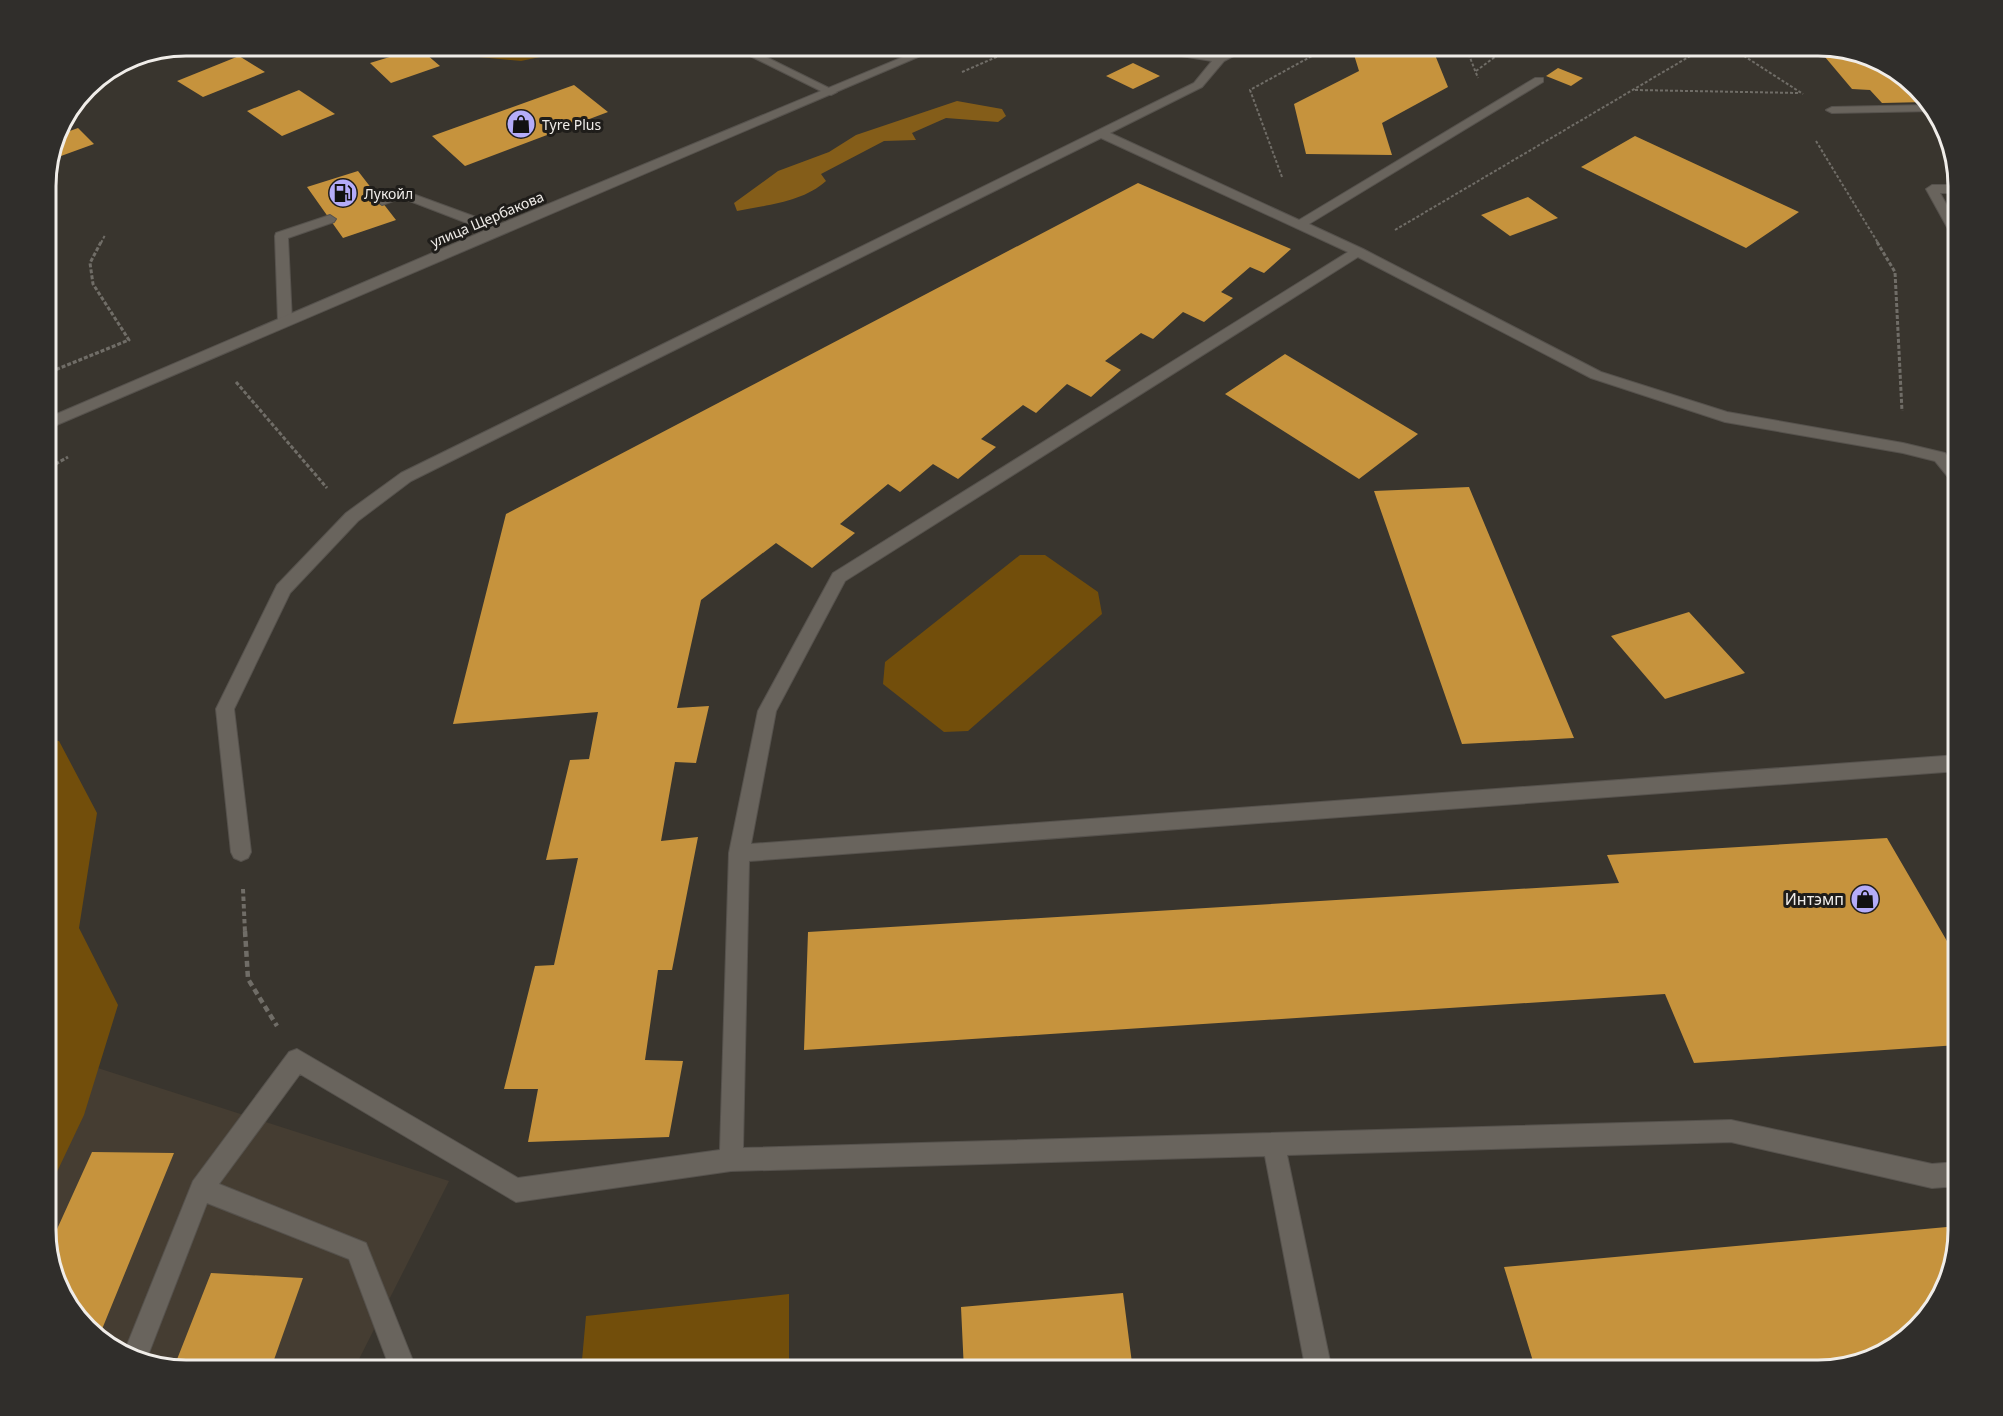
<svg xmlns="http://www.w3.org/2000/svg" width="2003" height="1416" font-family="'Noto Sans',sans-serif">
	<rect width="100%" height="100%" fill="#39352e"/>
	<path fill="#453d32" d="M45,1051L449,1181L353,1371H186L100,1342L60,1293L45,1239Z"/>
	<path fill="#724e0b" d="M473,45H694L688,52L650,57L611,49L564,52L521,61L479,57Z
		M1020,555H1045L1098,592L1102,614L968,731L944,732L883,684L885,662Z
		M45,740L59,741L97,813L79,928L118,1005L84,1115L45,1197Z
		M789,1294V1371H581L586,1316Z"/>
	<path fill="#845d19" d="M957,101L1002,109L1006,116L998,122L946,118L912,133L916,140L884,141L821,174L826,181C803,202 767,205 737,211L734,203L778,171L829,152L856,135Z"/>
	<path fill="#c6933d" d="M1351,45H1431L1448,87L1382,123L1392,155L1306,154L1294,104L1359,71Z
		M419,48L440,66L391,83L370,63Z
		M1829,49L1903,74L1926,102L1882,103L1870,90L1852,89L1825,57H1835Z
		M239,56L265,72L203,97L177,81Z
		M1133,63L1160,76L1133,89L1106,76Z
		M1558,68L1583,78L1571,86L1546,76Z
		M574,85L608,112L465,166L432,136Z
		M299,90L335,114L282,136L247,111Z
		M78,128L94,144L50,160L56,136Z
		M1635,136L1799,212L1746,248L1581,167Z
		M358,171L396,220L343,238L307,187Z
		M1138,183L1291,249L1264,273L1250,267L1221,292L1233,298L1204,322L1183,312L1153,339L1141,333L1105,361L1121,370L1091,397L1067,384L1036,413L1023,405L981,439L996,447L958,479L933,464L900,492L888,484L840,524L855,533L812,568L776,543L701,600L677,708L709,706L696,763L675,762L661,841L698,837L672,970H658L645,1060L683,1061L669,1137L528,1142L538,1089H504L535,966L554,965L578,858L546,860L570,760L589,759L598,712L453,724L506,514Z
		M1528,197L1558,218L1510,236L1481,215Z
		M1285,354L1418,434L1359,479L1225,394Z
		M1469,487L1574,738L1462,744L1374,491Z
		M1689,612L1745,673L1665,699L1611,636Z
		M1887,838L1958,960V1045L1694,1063L1665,994L804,1050L808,932L1619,883L1607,855Z
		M92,1152L174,1153L98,1339L60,1293L48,1249Z
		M1958,1226L1929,1316L1880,1356L1817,1371H1536L1504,1267Z
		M211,1273L303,1278L270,1371H186L174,1367Z
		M1123,1293L1133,1371H964L961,1307Z"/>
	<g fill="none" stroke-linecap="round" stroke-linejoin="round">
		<g stroke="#56524d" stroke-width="2">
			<path id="lane" d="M1127,45H1152L1219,56L1240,45H1254L1224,61L1202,87L1110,133L1299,220L1535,78H1543V82L1309,224L1363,249L1601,372L1727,412L1903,443L1945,453L1958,469V484L1953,483L1935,461L1903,453L1725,422L1591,378L1358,257L845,581L776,711L751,844L1958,755V771L749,861L743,1148L1731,1120L1932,1164L1958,1162V1186L1932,1188L1731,1142L1287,1155L1332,1371H1306L1265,1156L731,1171L516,1202L300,1074L219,1184L366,1243L417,1371H391L349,1259L207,1203L147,1358L125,1350L193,1181L289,1052L297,1049L518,1178L720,1150L729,853L758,711L833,573L1348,252L1101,138L411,481L358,521L290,593L234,709L251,852L248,858L241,861L234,858L231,852L216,709L277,585L346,513L401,473L1194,83L1212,61L1132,48Z
				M1928,105L1933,111L1832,113L1826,110L1832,107Z
				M1932,185H1958V193H1940L1958,225V240L1952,236L1926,189Z
				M402,190L503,227L504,230L498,234L493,233L402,198L382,205L376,201Z
				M330,215L336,219L334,222L288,238L292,321L290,324H280L278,321L275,236L276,233Z"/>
		</g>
		<g stroke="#56524d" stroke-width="2">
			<path id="street" d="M728,45H742L837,92L831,95L827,94Z"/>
		</g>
		<g stroke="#56524d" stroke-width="2">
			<path id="secondary" d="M932,45H946L45,430V419L493,227Z"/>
		</g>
		<path stroke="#706d67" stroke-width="2" stroke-dasharray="3 2" stroke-linecap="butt" d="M1465,45L1478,78
			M1727,45L1803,94
			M1476,71L1511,45
			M962,72L1024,45
			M1635,90L1799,93
			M1816,141L1878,243
			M1282,177L1250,90L1332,45
			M1395,230L1709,45
			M101,243L105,235"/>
		<path stroke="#706d67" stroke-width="3" stroke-dasharray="4 2" stroke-linecap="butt" d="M1877,242L1895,272L1902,411
			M45,374L129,340L93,284L90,263L101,242
			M236,382L327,488
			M45,470L68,457"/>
		<path stroke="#706d67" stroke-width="4" stroke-dasharray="4.5 3" stroke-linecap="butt" d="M243,889L245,933"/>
		<path stroke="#706d67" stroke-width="4.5" stroke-dasharray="6 4" stroke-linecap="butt" d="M245,931L248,979L277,1026"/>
		<use href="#lane" fill="#69645d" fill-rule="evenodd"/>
		<use href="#street" fill="#69645d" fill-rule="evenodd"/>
		<use href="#secondary" fill="#69645d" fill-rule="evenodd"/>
	</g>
	<defs>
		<g id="shop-disc" transform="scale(1.5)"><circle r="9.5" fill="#b4acf9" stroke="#1f1d1a"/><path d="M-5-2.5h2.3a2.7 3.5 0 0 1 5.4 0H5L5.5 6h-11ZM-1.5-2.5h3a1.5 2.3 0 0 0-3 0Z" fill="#111"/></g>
		<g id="fuel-disc" transform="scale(1.5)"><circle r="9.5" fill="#b4acf9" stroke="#1f1d1a"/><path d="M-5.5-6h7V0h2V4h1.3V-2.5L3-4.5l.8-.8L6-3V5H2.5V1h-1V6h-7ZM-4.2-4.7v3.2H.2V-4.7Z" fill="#111"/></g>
	</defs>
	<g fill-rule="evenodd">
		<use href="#shop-disc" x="521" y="124"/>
		<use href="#fuel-disc" x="343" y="193"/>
		<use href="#shop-disc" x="1865" y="899"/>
	</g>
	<g text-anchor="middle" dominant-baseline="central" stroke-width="6" stroke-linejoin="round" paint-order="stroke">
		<g font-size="14" fill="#f0ede9" stroke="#1f1d1a" text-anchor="start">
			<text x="542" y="124">Tyre Plus</text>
			<text x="364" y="193">Лукойл</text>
		</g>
		<g font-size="14" fill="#f0ede9" stroke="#1f1d1a">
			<text transform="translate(487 219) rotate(-23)">улица Щербакова</text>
		</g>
		<g font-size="16" fill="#f0ede9" stroke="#1f1d1a" text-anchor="end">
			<text x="1844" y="899">Интэмп</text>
		</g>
	</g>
	<path d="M0 0H2003V1416H0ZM186 56H1818A130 130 0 0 1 1948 186V1230A130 130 0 0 1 1818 1360H186A130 130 0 0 1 56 1230V186A130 130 0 0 1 186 56Z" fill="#302e2b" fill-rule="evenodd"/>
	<path fill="none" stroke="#f0ede9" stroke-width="3" d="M186 56H1818A130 130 0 0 1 1948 186V1230A130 130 0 0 1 1818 1360H186A130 130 0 0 1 56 1230V186A130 130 0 0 1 186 56Z"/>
</svg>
